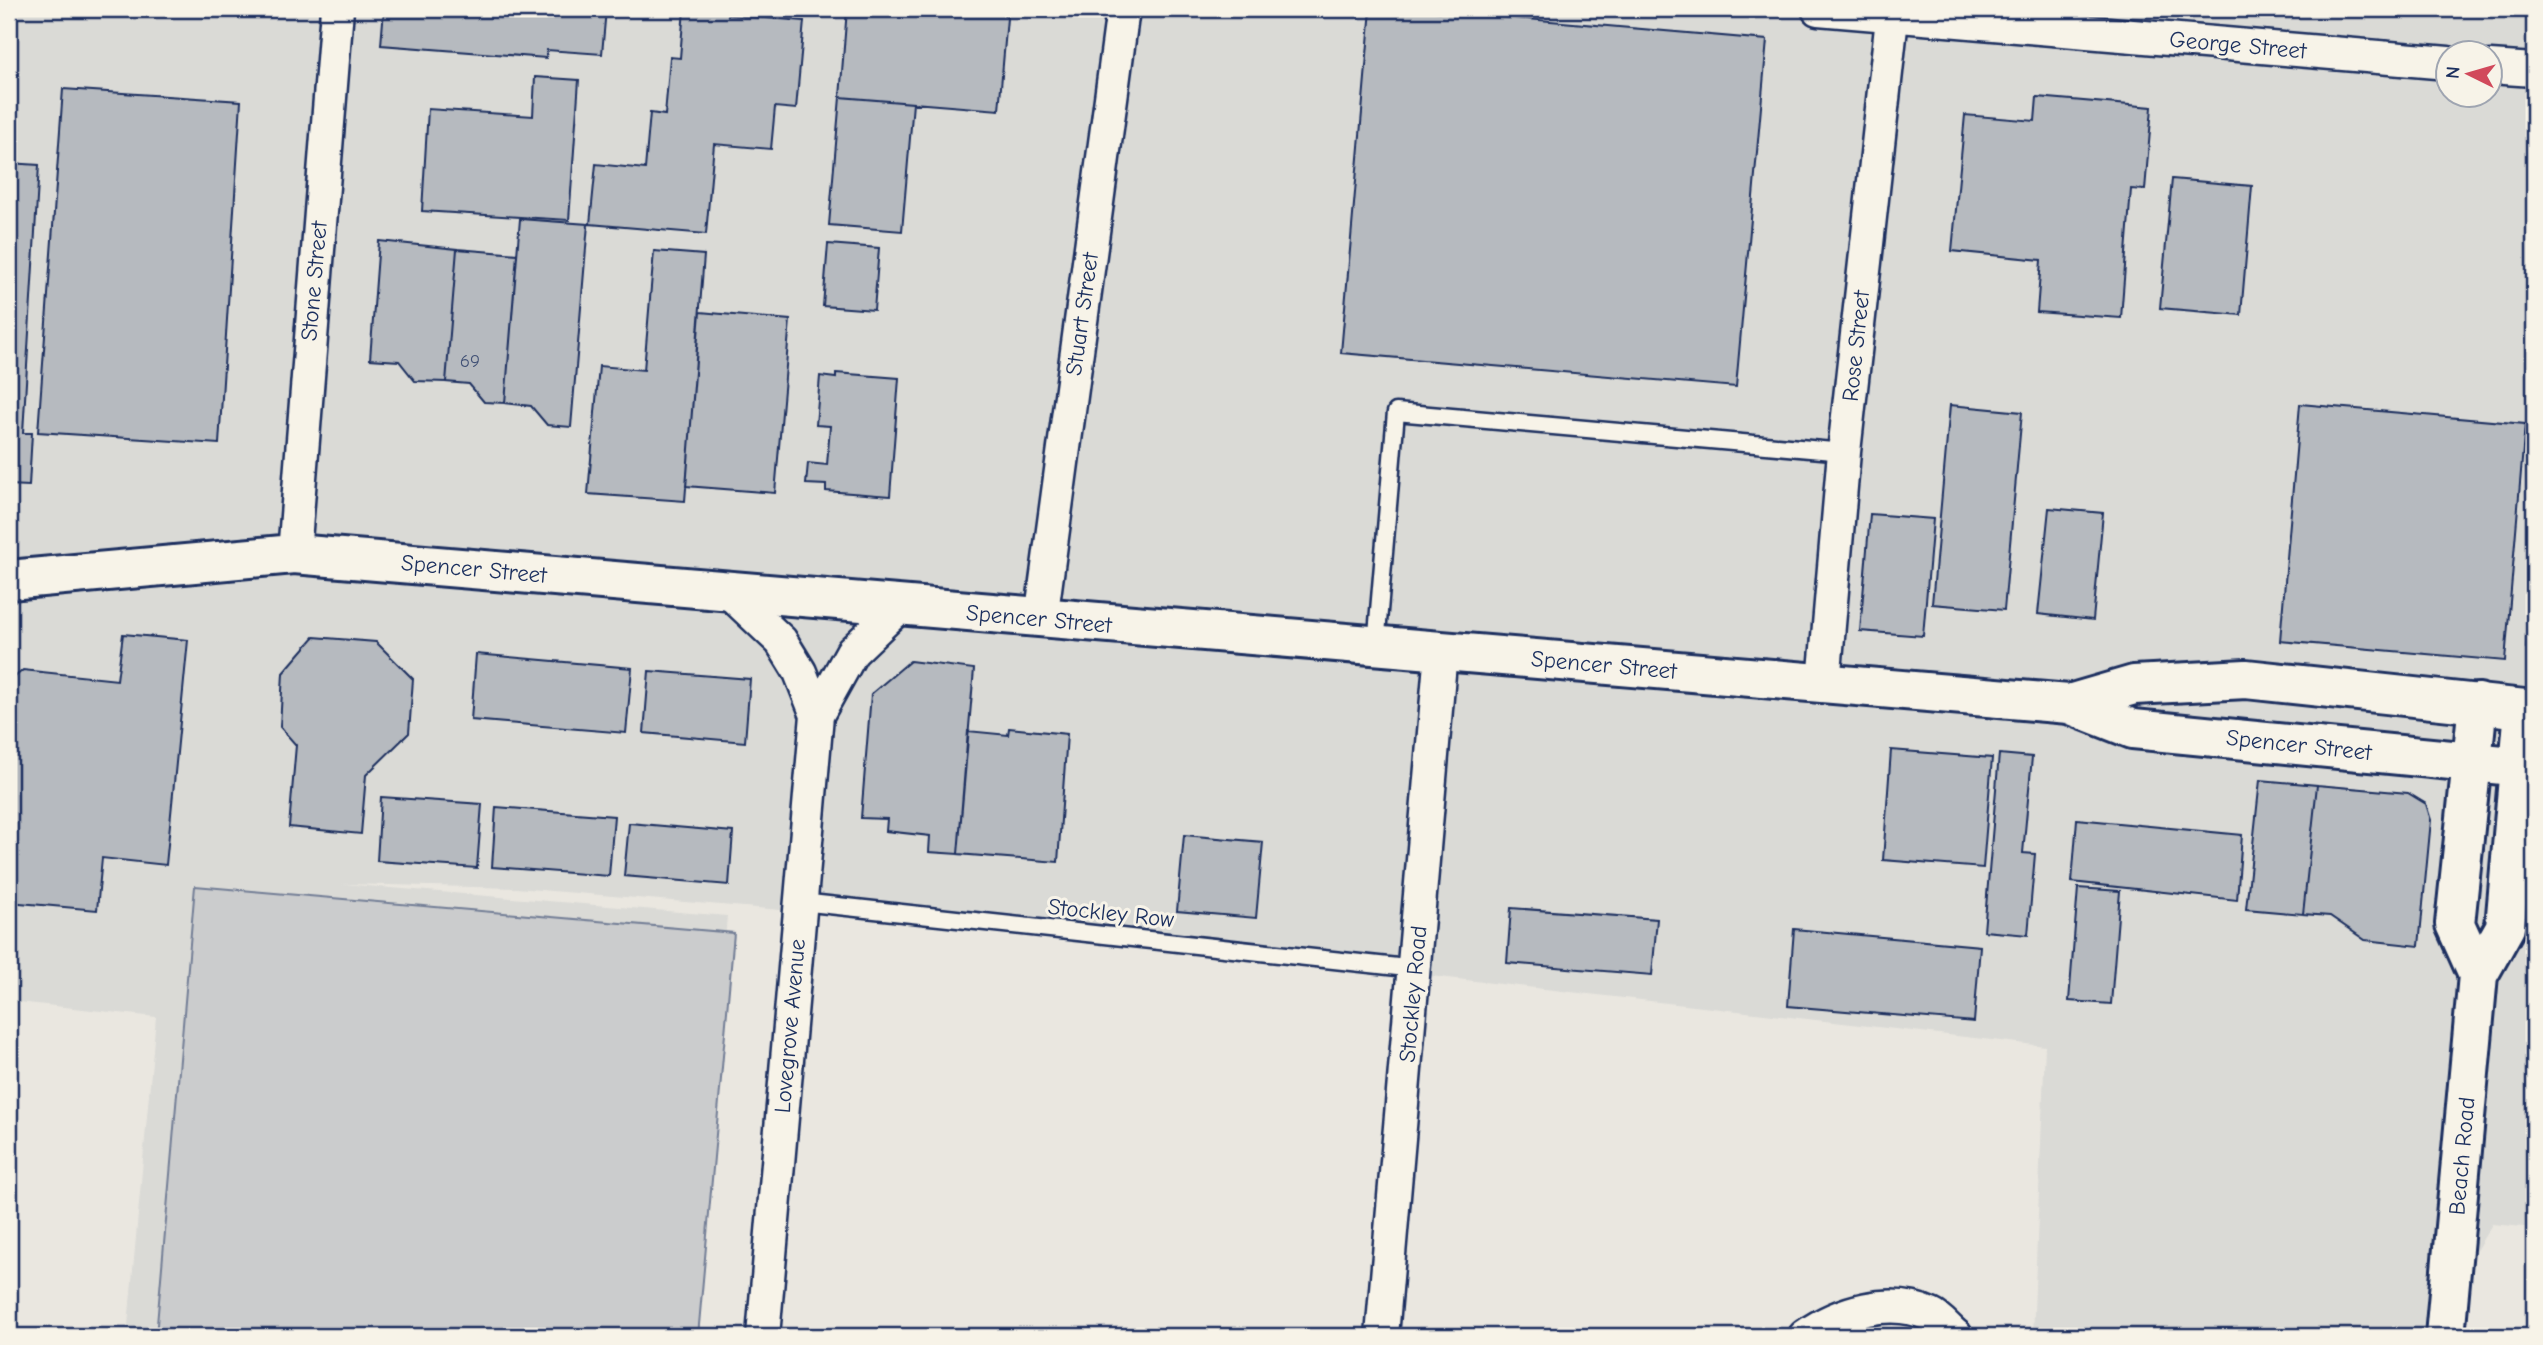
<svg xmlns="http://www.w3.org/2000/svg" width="2543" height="1345" font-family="'Comic Neue',sans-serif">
	<rect width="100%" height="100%" fill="#eae7e0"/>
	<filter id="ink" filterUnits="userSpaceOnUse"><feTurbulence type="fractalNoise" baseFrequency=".0143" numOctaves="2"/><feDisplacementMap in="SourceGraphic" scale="14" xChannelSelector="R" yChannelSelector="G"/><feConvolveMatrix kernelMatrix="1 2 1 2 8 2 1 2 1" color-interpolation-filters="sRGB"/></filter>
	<g filter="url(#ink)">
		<path fill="#dadad6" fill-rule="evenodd" d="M9,9H2534V1228L2492,1224L2425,1336H2033L2045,1046L1045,932L516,888L343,884L727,916L723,969L673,1336H127L156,1017L9,1001ZM2448,52H2490V94H2448Z"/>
		<path fill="#cbcccd" stroke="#737e96" stroke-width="2" d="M195,886L734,933L698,1336H156Z"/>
		<path fill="#b6babf" stroke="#1b2f5e" stroke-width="2" d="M384,9H606L602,54L547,50L546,58L381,45Z
			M684,9H729L728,15L804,21L796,109L775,107L771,149L714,144L706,234L590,224L596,164L645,169L650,113L665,115L670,57L680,58Z
			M847,9H999L1007,18L999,110L840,97Z
			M1371,9H1412L1767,40L1736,387L1341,353Z
			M535,77L579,80L569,220L422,211L428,109L533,116Z
			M63,89L241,101L219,444L38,432Z
			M840,97L913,103L902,231L829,225Z
			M2037,97L2152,107L2145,190L2131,189L2121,318L2037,312L2041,260L1952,251L1965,115L2035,121Z
			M9,163L39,165L23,433H32L29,486L9,485Z
			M2172,179L2252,186L2241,315L2160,308Z
			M520,219L588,224L571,427L547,425L531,406L505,403Z
			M379,241L457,249L446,382L415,381L399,361L370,359Z
			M828,244L879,248L874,310L823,306Z
			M457,249L517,254L505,403L484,402L469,384L446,382Z
			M654,251L704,255L685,501L588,494L599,366L644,370Z
			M700,312L790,320L775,493L686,486Z
			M836,373L899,378L890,496L826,491V485L806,484L808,463L827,465L830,426L816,425L820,376L836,378Z
			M2300,404L2525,424L2505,661L2280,641Z
			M1950,405L2022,412L2004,610L1932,604Z
			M2049,508L2103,513L2093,620L2038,614Z
			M1870,514L1933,519L1923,636L1860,631Z
			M2534,566V650L2526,648L2529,583Z
			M123,634L188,640L166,865L102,858L97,910L9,902V682L23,670L117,680Z
			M314,637L376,642L413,679L409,733L366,775L361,834L289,827L296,745L280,727L283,673Z
			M476,654L632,668L626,733L471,720Z
			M910,661L974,669L958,854L929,852L930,836L886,831L887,819L861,818L871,694Z
			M649,671L750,679L745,742L644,733Z
			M1009,728L1067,734L1058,862L958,854L968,731L1008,735Z
			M1891,750L1992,758L1983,868L1883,860Z
			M1999,754L2032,757L2023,853L2035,854L2028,935L1984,931Z
			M2260,780L2317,785L2303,914L2246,909Z
			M2317,785L2408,793L2426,804L2431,820L2419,946L2365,940L2330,916L2303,914Z
			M381,797L482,804L477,868L377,861Z
			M496,807L614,816L609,876L492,867Z
			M2077,819L2242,835L2237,900L2072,882Z
			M629,823L733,832L729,885L624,876Z
			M1184,835L1263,842L1256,918L1177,911Z
			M2078,888L2120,891L2111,1004L2069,1001Z
			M1511,908L1657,919L1652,975L1507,963Z
			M1794,929L1980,946L1974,1022L1788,1006Z"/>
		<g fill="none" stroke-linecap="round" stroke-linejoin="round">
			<g stroke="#1b2f5e" stroke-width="21">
				<path id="service" d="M1376,646L1396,412L1844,452
					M801,902L1416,969"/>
			</g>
			<g stroke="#1b2f5e" stroke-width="37">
				<path id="minor" d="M1818,9L2448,63
					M2490,67L2534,70
					M294,554L337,9
					M728,591L781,641L800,672L817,715
					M1041,619L1123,9
					M1824,683L1844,452L1893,9
					M763,1336L817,715L852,652L899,607
					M1382,1336L1441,651
					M1805,1336C1839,1312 1890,1296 1931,1315C1940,1319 1948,1330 1956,1336"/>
			</g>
			<g stroke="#1b2f5e" stroke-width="44">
				<path id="tertiary" d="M2478,975L2455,924L2478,703
					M2445,1336L2478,975L2505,927L2524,709"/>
			</g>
			<g stroke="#1b2f5e" stroke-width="44">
				<path id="secondary" d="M9,580L294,554L2069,704L2133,729L2534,768
					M2069,704L2134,685L2246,679L2534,710"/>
			</g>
			<use href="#service" stroke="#f7f3e8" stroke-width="16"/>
			<use href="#minor" stroke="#f7f3e8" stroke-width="32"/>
			<use href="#tertiary" stroke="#f7f3e8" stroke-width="38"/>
			<use href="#secondary" stroke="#f7f3e8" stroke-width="38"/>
		</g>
	</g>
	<g text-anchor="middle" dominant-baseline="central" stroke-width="6" stroke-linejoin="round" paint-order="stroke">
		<g font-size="19" fill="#425276">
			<text x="470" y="361">69</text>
		</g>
		<g font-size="23" fill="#1b2f5e" stroke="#f7f3e8">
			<text transform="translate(2238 45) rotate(5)">George Street</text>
			<text transform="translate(314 281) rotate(-85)">Stone Street</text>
			<text transform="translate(1082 314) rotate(-82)">Stuart Street</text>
			<text transform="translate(1856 346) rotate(-84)">Rose Street</text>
			<text transform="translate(474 569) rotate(5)">Spencer Street</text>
			<text transform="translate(1039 619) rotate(5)">Spencer Street</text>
			<text transform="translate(1604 665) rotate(5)">Spencer Street</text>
			<text transform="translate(2299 745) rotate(6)">Spencer Street</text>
			<text transform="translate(1111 913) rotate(6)">Stockley Row</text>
			<text transform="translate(1413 994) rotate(-85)">Stockley Road</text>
			<text transform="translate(790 1026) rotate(-85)">Lovegrove Avenue</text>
			<text transform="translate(2462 1156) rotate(-85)">Beach Road</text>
		</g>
	</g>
	<rect width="2543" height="1345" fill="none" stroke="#f7f3e8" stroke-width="35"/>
	<rect x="18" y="18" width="2508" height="1310" fill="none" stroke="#1b2f5e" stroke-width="2.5" filter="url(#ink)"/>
	<g transform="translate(2469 74) rotate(275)"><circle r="33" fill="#f7f3e8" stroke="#9fa5b1" stroke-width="2"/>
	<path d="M0-5L12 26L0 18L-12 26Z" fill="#d1495b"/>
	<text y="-10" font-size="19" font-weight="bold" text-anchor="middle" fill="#1b2f5e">N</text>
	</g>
</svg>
